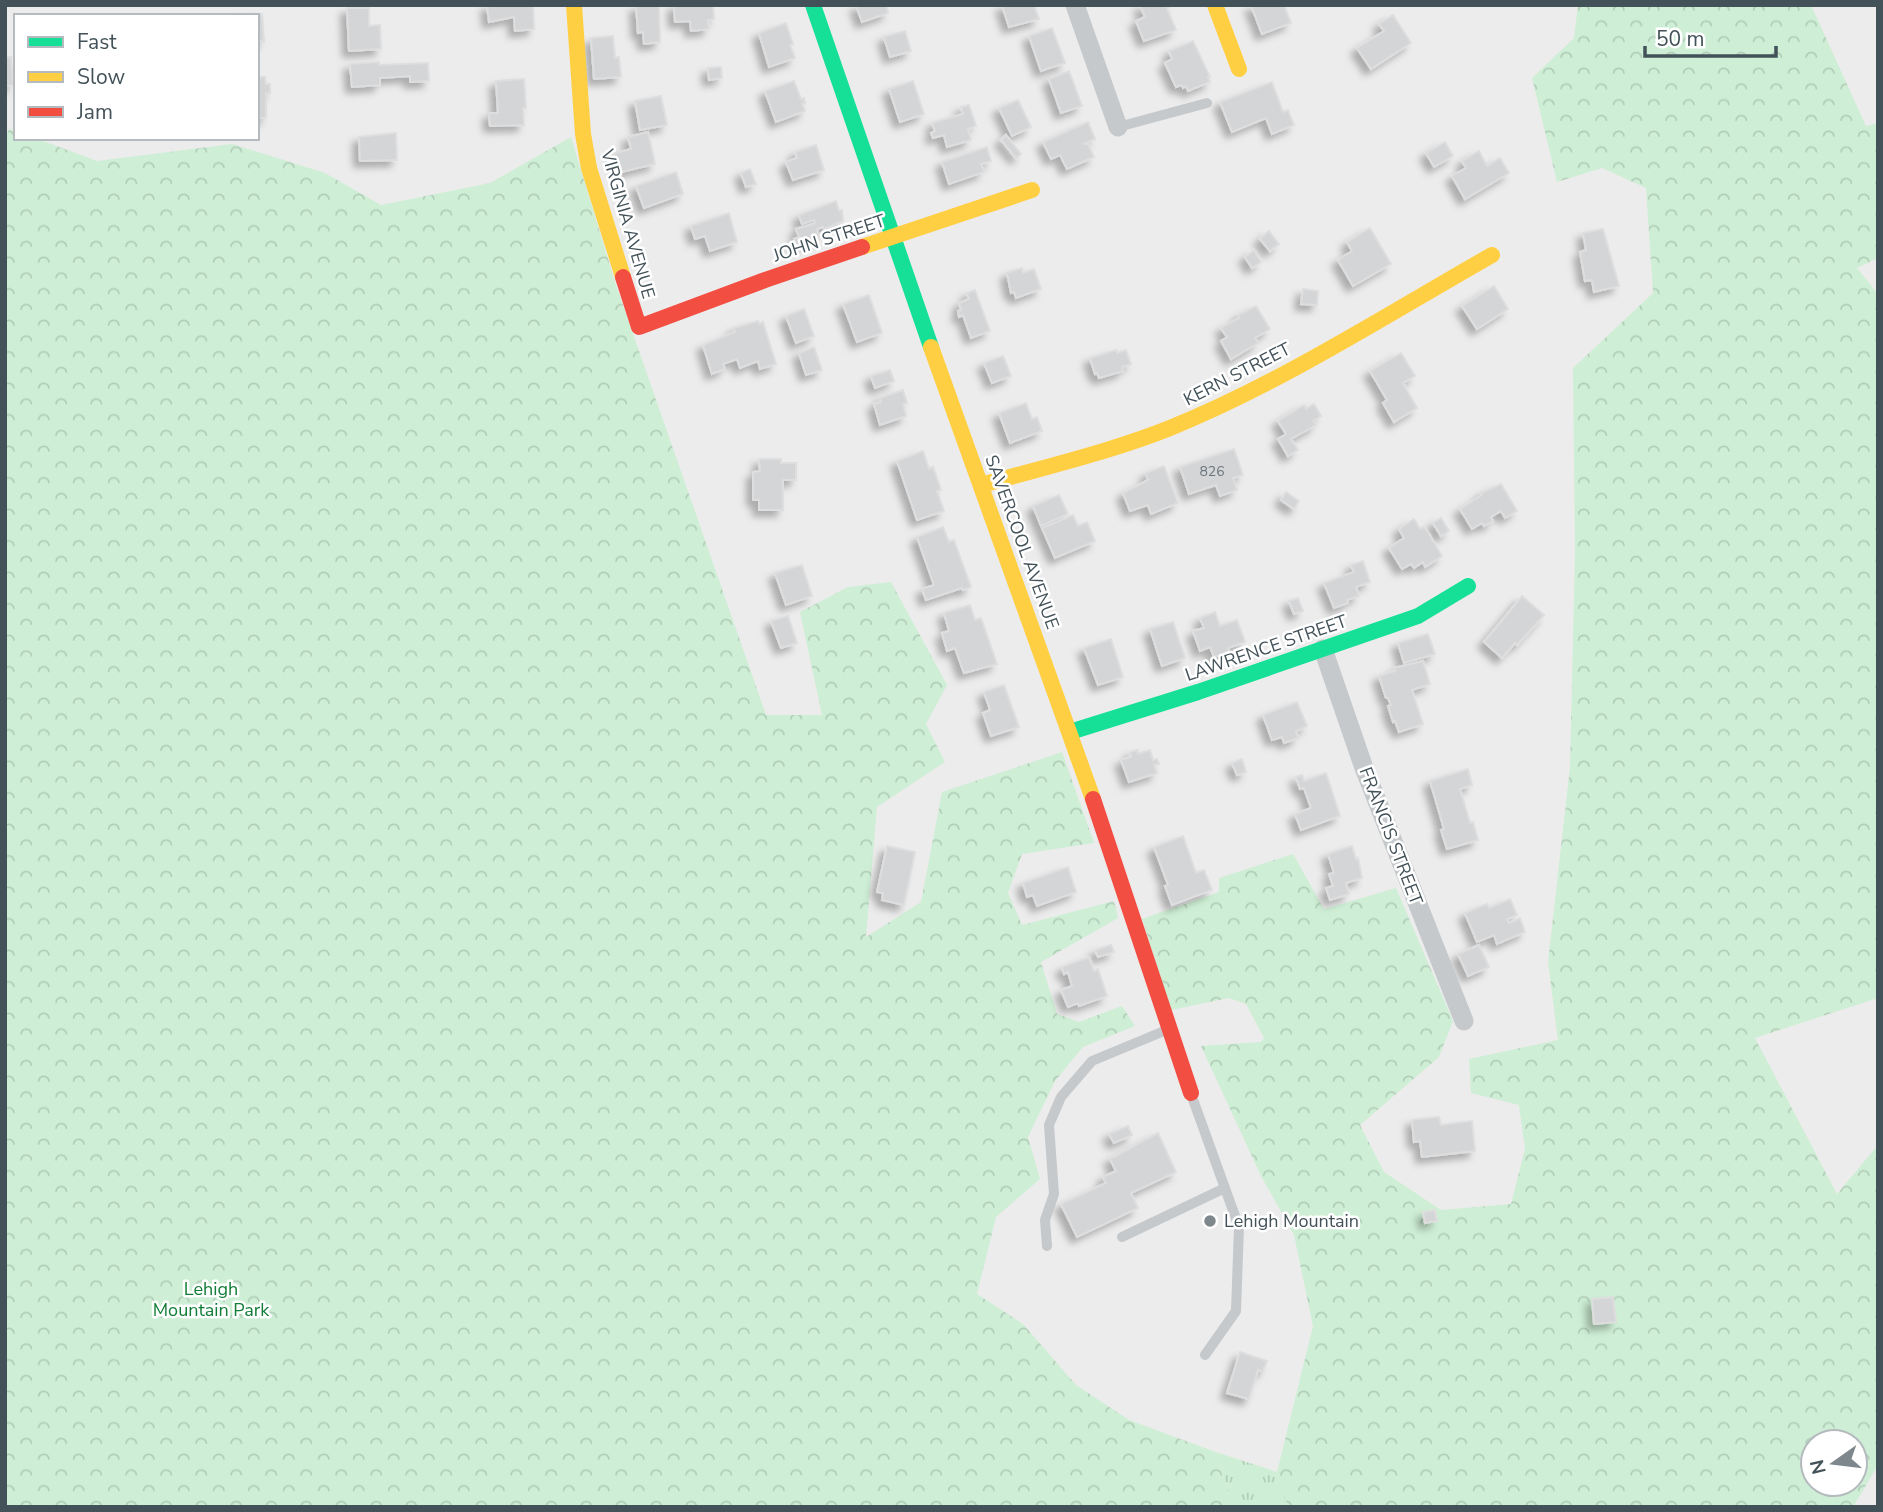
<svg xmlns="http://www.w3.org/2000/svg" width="1883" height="1512" font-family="'Nunito Sans',sans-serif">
	<defs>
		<pattern id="grass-tufts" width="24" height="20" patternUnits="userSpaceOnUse" patternTransform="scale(1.75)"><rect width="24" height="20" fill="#ceeed5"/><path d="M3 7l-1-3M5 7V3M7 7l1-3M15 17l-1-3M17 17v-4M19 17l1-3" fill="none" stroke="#b2ceb9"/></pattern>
		<pattern id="forest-crowns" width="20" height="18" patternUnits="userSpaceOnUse" patternTransform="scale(1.75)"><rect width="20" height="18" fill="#ceeed5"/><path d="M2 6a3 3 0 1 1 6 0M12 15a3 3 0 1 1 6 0" fill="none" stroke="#b2ceb9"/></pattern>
		<filter id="shadow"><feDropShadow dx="-6" dy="6" stdDeviation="3.5" flood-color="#0004"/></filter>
	</defs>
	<rect width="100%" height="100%" fill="#edecec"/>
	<path fill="url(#grass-tufts)" d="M1213,1451L1277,1472L1288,1507H1235Z"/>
	<path fill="url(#forest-crowns)" fill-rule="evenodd" d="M1578,5H1811L1866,126L1878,123V258L1857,268L1878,294V998L1755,1038L1837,1194L1878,1145V1465L1853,1507H1288L1277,1472L1313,1326L1294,1235L1261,1176L1201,1046L1261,1042L1264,1038L1246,1004L1229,998L1171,1010L1142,919L1219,892V878L1293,854L1324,909L1396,888L1453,1021L1439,1057L1360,1125L1384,1172L1441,1210L1511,1204L1525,1149L1519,1105L1471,1093L1469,1059L1558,1040L1548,962L1570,767L1575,552L1573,368L1653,293L1646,188L1602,168L1557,182L1532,78L1574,38ZM1813,1442H1855V1484H1813Z
		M9,129L16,131V138H35L97,161L232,144L325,173L381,205L490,183L571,137L616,285L766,715H822L800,612L848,587L891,582L947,685L926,724L945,762L877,807L866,937L921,902L942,792L1062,752L1094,843L1022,854L1008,893L1022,925L1114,901L1118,918L1041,962L1057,1014L1079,1022L1122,1006L1135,1026L1083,1047L1055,1081L1028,1137L1040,1179L996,1217L977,1294L1023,1324L1076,1385L1129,1420L1213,1451L1235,1507H5V138Z"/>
	<path fill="#d4d5d7" stroke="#dededf" stroke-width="2" filter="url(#shadow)" d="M487,5H533L534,29L515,31L514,17L489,22Z
		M659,5L660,42L644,44L643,32L638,33L636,6Z
		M674,5H713L714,19L708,20L709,29L691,31L690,21L675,22Z
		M856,5H886L888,13L862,22Z
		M1002,5H1034L1039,19L1009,27Z
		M1140,5H1173L1167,8L1176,30L1144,41L1136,21L1145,17Z
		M1251,5H1284L1291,23L1262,34Z
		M347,8H369V26L380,25L381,49L349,51Z
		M262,14L264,41H257V16H236Z
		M1393,15L1411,43L1371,69L1357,48L1384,31L1379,24Z
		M786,23L793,44L790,45L795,58L769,67L759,33Z
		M1052,28L1065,63L1041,71L1029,36Z
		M905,31L911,51L890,57L884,37Z
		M613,36L615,58L619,57L621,77L594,79L591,38Z
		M1193,41L1210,77H1208L1210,82L1188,91L1186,86L1183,88L1182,85L1176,87L1165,63L1172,59L1169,51Z
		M11,57L13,85L5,86V58Z
		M379,62V65L428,63L429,81L410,82V76L380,78V85L352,87L350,64Z
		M721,67L722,78L709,80L708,68Z
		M1069,71L1082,106L1061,113L1049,79Z
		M257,77H265L266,84H270V93H266V118H257Z
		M524,79L526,108H523L524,125L490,126L489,113H498L496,81Z
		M794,81L801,99L804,98L805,103L802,104L805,111L776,122L765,91Z
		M913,81L924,114L900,122L889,89Z
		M1272,82L1283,112L1288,110L1294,125L1272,134L1266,118L1232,132L1220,102Z
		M661,96L667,125L640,130L635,101Z
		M1018,100L1031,127L1012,136L999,108Z
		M969,105L976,126L968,129L971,140L947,147L944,135L933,138L931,133L935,131L932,123L963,114L961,107Z
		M1088,122L1095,139L1083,144H1088L1094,157L1067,169L1060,155L1051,159L1043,142Z
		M648,132L655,164L621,172L615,153L631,149L628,137Z
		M396,133L397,160L360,161L359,137Z
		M1006,135L1021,154L1016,158L1001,140Z
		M1445,142L1453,156L1434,167L1426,153Z
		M816,145L824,170L793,180L786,162L797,158L795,152Z
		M987,147L991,161L981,164L984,172L949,184L942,162Z
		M1479,151L1487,166L1500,158L1509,173L1465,199L1452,176L1466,168L1462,161Z
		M750,169L756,184L746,187L741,173Z
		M676,172L683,194L644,208L636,186Z
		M836,201L839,211L842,210L843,221L824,229L823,227L817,229L820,239L796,246L794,239L799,237L796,229L815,223L814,220L802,224L799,215Z
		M729,213L737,242L710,251L705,236L695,239L691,226Z
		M1370,228L1391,264L1353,286L1338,260L1352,251L1347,242Z
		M1603,229L1619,286L1594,292L1592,280L1585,281L1580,252L1586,250L1583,233Z
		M1269,231L1279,244L1270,251L1260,239Z
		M1254,250L1261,262L1252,268L1245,257Z
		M1022,268L1023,273L1034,269L1041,289L1016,298L1014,292L1011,293L1007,273Z
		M1494,286L1508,309L1477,329L1462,306Z
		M1303,289L1318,291L1317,305L1301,304Z
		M975,290L990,331L971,338L963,315L959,317L958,311L961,310L959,303L969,299L967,293Z
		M869,295L882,333L857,342L843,304Z
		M1256,306L1270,329L1255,338L1258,343L1231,359L1221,341L1227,337L1221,328L1239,318L1238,315Z
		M804,309L814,336L796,343L786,316Z
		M758,321L759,324L763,322L776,364L760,369L758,361L740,368L737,359L723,364L725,369L712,374L703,345L735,332L734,328Z
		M814,347L822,370L806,375L799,353Z
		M1116,350L1117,353L1126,350L1131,364L1122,367L1123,371L1099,378L1097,373L1095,374L1090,358Z
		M1401,353L1415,376L1403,383L1417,408L1394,422L1383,403L1387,400L1370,371Z
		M1003,356L1011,376L992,383L984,363Z
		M890,370L894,381L875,388L871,376Z
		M903,390L907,403L903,404L906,416L880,425L874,404L881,402L880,398Z
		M1026,403L1032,419L1037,417L1042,431L1010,443L999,413Z
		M1314,404L1321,416L1313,421L1316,425L1291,439L1298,450L1288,456L1278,439L1286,434L1278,421L1304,405L1306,409Z
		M1234,449L1243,475L1233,478L1237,490L1220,496L1216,485L1189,494L1180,467Z
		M923,451L929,469L933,467L941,490L937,491L944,511L917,520L897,461Z
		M759,459H781V463H796V480H783V510H759V500H753V472L760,471Z
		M1164,466L1178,503L1151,514L1148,505L1130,511L1123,493L1148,480L1146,473Z
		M1501,484L1517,511L1505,518L1501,511L1491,517L1493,521L1484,526L1482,523L1472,529L1460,509L1482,495L1481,493Z
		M1286,492L1299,501L1294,509L1281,500Z
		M1059,495L1068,514L1041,526L1033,506Z
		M1073,515L1078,526L1087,522L1095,541L1055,558L1042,528Z
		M1441,518L1449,531L1441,536L1433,523Z
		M1414,519L1420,529L1423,527L1428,532L1442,556L1425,567L1423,562L1414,568L1411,564L1402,569L1389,548L1404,538L1399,529Z
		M943,527L949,542L954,540L971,587L963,590L962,588L926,600L922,589L934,585L917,537Z
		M1363,561L1370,582L1356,587L1359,596L1347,600L1348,603L1334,608L1324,583L1354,572L1351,565Z
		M802,565L812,596L786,605L775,573Z
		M1522,596L1544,615L1517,645L1515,643L1502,658L1484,642Z
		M1298,598L1303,611L1294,614L1289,601Z
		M970,605L975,620L981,618L997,664L964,673L955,648L947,651L942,633L949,631L944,613Z
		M1215,612L1220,626L1237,620L1245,642L1228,648L1229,652L1214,657L1210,647L1200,651L1193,631L1204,628L1200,618Z
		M788,616L797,643L781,648L771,621Z
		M1173,622L1185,658L1162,666L1150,629Z
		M1428,634L1435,654L1404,663L1398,643Z
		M1111,639L1123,677L1098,685L1084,648Z
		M1423,661L1430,684L1412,690L1423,724L1399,732L1395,721L1393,722L1388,706L1391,705L1388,698H1386L1379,676L1395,671L1394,668Z
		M1004,685L1019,727L991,736L983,713L990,710L984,692Z
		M1297,702L1307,726L1296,731L1298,738L1284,743L1282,737L1272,740L1263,715Z
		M1137,750L1138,754L1150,750L1153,760L1157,759L1159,764L1154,765L1157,773L1129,782L1121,760L1131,757L1130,752Z
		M1242,759L1246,772L1237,775L1232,763Z
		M1468,769L1472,785L1460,789L1470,823L1473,822L1478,840L1447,849L1441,830L1444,829L1430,781Z
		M1326,773L1340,816L1301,830L1295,814L1311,808L1304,788L1300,789L1296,777L1302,775L1304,781Z
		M1183,836L1196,873L1204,870L1212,890L1172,905L1165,886L1168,885L1154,847Z
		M887,846L915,852L904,905L882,900L883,893L877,892Z
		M1352,846L1356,859L1358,858L1362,878L1346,883L1349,894L1330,900L1326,888L1333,886L1329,874L1334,873L1328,854Z
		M1068,867L1076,892L1037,906L1033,895L1027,897L1023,883Z
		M1510,899L1517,915L1507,919L1509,923L1520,918L1525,932L1497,944L1494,935L1477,942L1465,913L1487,904L1489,908Z
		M1111,945L1114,952L1098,957L1095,950Z
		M1479,945L1489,967L1468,976L1458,954Z
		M1089,957L1094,971L1098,969L1107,996L1079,1006L1078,1003L1068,1007L1061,990L1072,986L1068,972L1064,974L1062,967Z
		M1439,1117L1441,1125L1472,1121L1475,1151L1422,1157L1420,1141L1414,1142L1412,1120Z
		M1128,1126L1132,1135L1114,1143L1109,1134Z
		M1158,1133L1176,1172L1131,1193L1138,1208L1077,1237L1061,1204L1106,1183L1103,1177L1116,1171L1110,1159Z
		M1435,1210L1437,1221L1425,1223L1423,1212Z
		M1613,1297L1616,1322L1594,1324L1592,1299Z
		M1240,1352L1267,1361L1263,1371L1258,1370L1249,1399L1227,1393Z"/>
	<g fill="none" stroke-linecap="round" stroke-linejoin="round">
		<path stroke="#c5c9cc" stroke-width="10" d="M1118,127L1207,103
			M1191,1094L1239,1227L1236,1311L1205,1355
			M1122,1237L1225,1188
			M1047,1246L1045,1220L1054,1194L1049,1125L1061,1097L1092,1061L1169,1029"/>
		<path stroke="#c5c9cc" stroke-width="19" d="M1075,5L1118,127
			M1323,649L1364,768L1464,1021"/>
		<path stroke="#16e098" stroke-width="16" d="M813,5L931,347
			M1070,732L1198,692L1418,616L1468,586"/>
		<path stroke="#ffcf43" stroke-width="16" d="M574,5L583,134L589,168L623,277
			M1215,5L1239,69
			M862,247L1032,190
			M931,347L1093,799
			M982,485C1044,467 1110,452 1170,428C1281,383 1388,314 1492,255"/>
		<path stroke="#f24e42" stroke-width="16" d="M623,277L639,327L765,280L862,247
			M1093,799L1191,1093"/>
	</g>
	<circle fill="#7e888c" stroke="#fff" stroke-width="2.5" cx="1210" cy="1221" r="7"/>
	<g text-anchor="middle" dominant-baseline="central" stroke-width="5" stroke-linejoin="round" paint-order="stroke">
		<g font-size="14" fill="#69747a">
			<text x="1212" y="471">826</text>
		</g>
		<g font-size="18" fill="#435259" stroke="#fff">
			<text transform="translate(628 224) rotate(74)">VIRGINIA AVENUE</text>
			<text transform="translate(829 238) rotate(-18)">JOHN STREET</text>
			<text transform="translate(1237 374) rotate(-27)">KERN STREET</text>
			<text transform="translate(1022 542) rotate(70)">SAVERCOOL AVENUE</text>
			<text transform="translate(1266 648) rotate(-19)">LAWRENCE STREET</text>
			<text transform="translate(1391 836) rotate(69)">FRANCIS STREET</text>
		</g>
		<g font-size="18" fill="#435259" stroke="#fff" text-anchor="start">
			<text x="1224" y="1221">Lehigh Mountain</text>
		</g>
		<g font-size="18" fill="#117d36" stroke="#fff">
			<text x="211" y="1289">Lehigh<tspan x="211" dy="21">Mountain Park</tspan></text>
		</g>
	</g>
	<rect width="1883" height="1512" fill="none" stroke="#435259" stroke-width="14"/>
	<rect x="14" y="14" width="245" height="126" fill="#ffffff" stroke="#b4babd" stroke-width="2"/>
	<rect x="28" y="37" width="35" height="10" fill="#16e098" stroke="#b4babd" stroke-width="2"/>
	<text x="77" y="49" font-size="21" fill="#435259">Fast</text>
	<rect x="28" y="72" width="35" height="10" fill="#ffcf43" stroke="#b4babd" stroke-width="2"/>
	<text x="77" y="84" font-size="21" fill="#435259">Slow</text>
	<rect x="28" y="107" width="35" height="10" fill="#f24e42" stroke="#b4babd" stroke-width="2"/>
	<text x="77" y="119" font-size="21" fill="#435259">Jam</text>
	<g transform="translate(1834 1463) rotate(256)"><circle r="33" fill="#ffffff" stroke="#b4babd" stroke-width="2"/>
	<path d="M0-5L12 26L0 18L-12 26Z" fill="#7e888c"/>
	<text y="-10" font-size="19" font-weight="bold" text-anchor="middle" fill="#435259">N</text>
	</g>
	<path d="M1645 46v10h131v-10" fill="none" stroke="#435259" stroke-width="3.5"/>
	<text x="1656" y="46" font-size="21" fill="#435259" stroke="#ffffff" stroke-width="5" paint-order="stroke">50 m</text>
</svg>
